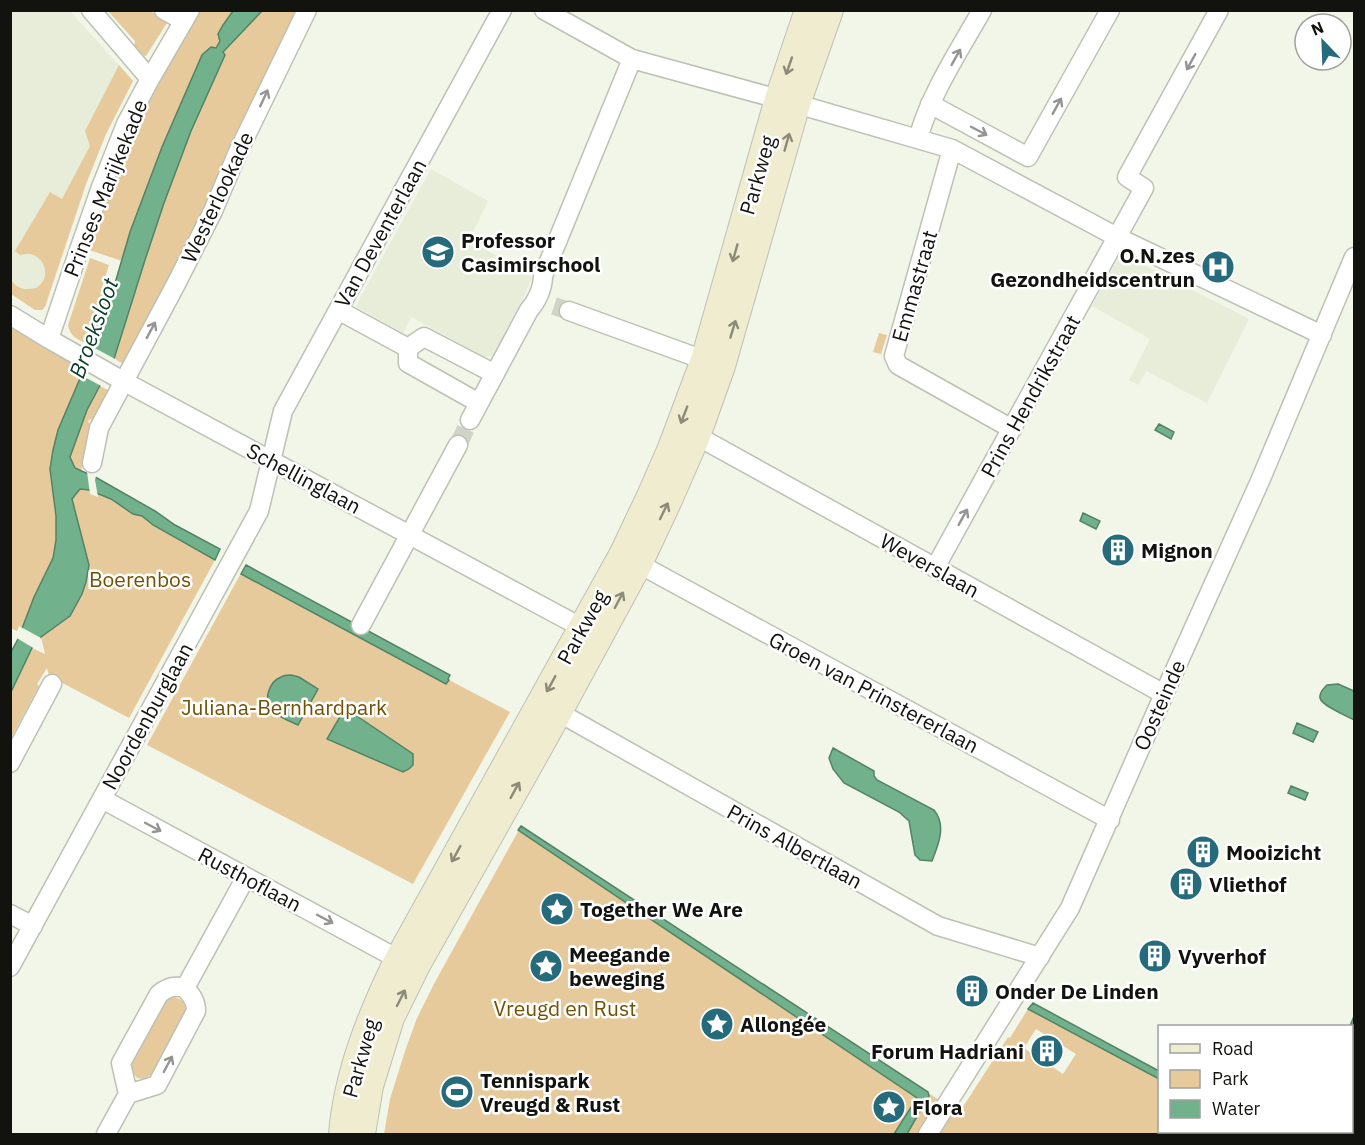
<svg xmlns="http://www.w3.org/2000/svg" width="1365" height="1145" font-family="'IBM Plex Sans',sans-serif">
	<rect width="100%" height="100%" fill="#f2f6e8"/>
	<path fill="#e7edd8" d="M10,11H70L133,81L106,134L86,184L45,307L42,310H35L11,294Z
		M431,169L488,201L469,241L511,263L510,268L532,277L524,296L493,356L485,357L411,317L403,333L357,307L360,298Z
		M1121,253L1249,319L1207,403L1146,371L1138,385L1129,380L1150,339L1092,306Z"/>
	<path fill="#e6ca9c" fill-rule="evenodd" d="M108,11C127,11 155,5 167,23L146,56L141,55L134,47L135,41Z
		M199,11H233L223,25L218,34L220,41L216,48L202,55L162,147L130,232L122,261L86,249L126,144L168,62Z
		M262,11H298L288,29L187,242L123,365L122,363L114,359L145,260L164,203L191,131L225,55L223,52Z
		M119,65L133,81L106,134L86,184L45,307L42,310H35L11,294V280C19,290 24,290 36,288C39,286 41,284 43,281C49,270 42,256 30,254C27,253 22,255 20,255L15,251L50,192L62,199L90,146L85,131Z
		M90,258L109,265L100,294L111,297L93,348C82,339 71,341 68,325Z
		M11,321L88,369L59,450L65,551L30,638L11,628Z
		M879,333L887,335L881,354L873,352Z
		M100,386L110,391L94,421L90,419L88,422L92,425L87,441L81,472L75,468L70,457L87,410Z
		M79,482L143,515L215,560L129,718L49,676L47,668L37,684L39,686L11,738V692L32,648L45,654L41,637L68,494Z
		M241,573L446,684L449,680L510,712L413,884L147,745Z
		M520,828L959,1113L1008,1037L1010,1038L1028,1009L1159,1079L1160,1132H1257L1262,1134H384L390,1099L405,1051L417,1018L435,982ZM1036,1029L1076,1054L1063,1074L1024,1048Z
		M173,997C182,999 185,1002 186,1011L151,1075L145,1079L137,1078L132,1072V1063L165,1001Z"/>
	<path fill="#71b28c" stroke="#548266" stroke-width="1.5" d="M233,11H262L223,52L225,55L191,131L164,203L145,260L114,359L87,410L70,457L75,468L97,478L155,511L175,525L220,549L215,560L153,525L142,516L133,514L111,499L89,490L80,489L72,499L89,565L86,582L82,594L70,616L41,637L32,648L11,692V652L18,639L34,597L53,558L56,540V516L50,469L53,450L58,430L93,348L111,297L130,232L162,147L202,55L211,47L216,48L220,41L218,34L223,25Z
		M1159,424L1174,432L1171,439L1155,430Z
		M1083,513L1100,521L1096,529L1080,521Z
		M246,565L450,675L448,679L449,680L446,684L241,574Z
		M291,675L299,677L318,689L298,725C289,721 278,717 272,710C263,699 269,682 281,677C284,675 287,675 291,675Z
		M1338,684L1354,691V720C1347,716 1322,706 1320,698C1319,692 1324,688 1327,685Z
		M345,708L413,754V765L409,769L403,772L327,739Z
		M1297,723L1318,732L1313,742L1293,733Z
		M833,748L874,771V776L877,780L934,810C947,826 938,845 932,861L920,860L915,855L909,821L899,812L844,783L833,769L829,758Z
		M1291,786L1308,793L1305,800L1288,793Z
		M521,826L928,1092L929,1096L907,1134H894L917,1098L518,830Z
		M1033,1003L1159,1071V1079L1028,1009Z
		M1354,1016V1134H1306L1308,1132H1352V1026H1350Z"/>
	<path fill="#f2f6e8" d="M91,346L117,360L103,387L79,374Z
		M87,472L96,476L95,480L98,497L90,494Z
		M19,626L41,638L35,649L15,637Z"/>
	<g fill="none" stroke-linecap="round" stroke-linejoin="round">
		<path stroke="#d0d4c7" stroke-width="18" stroke-dasharray="18 9" stroke-linecap="butt" d="M554,306L569,311
			M458,445L470,420"/>
		<g stroke="#bdc1b3" stroke-width="21">
			<path id="street" d="M91,10L150,79
				M164,10L184,21
				M544,10L632,59L797,104L952,149L1117,237L1322,335
				M930,104L1028,157L1110,10
				M918,139C930,94 959,51 982,10
				M952,149L894,356L898,365L1012,429
				M338,310L408,348
				M569,311L704,360
				M10,315L49,339L123,381L590,632
				M49,339L79,250L101,187L126,124L150,79L190,10
				M479,403L408,363V348L424,337L495,374
				M470,420L529,310C537,301 543,288 543,276L632,59
				M697,436L1164,694
				M92,463L99,428L175,286L213,211L238,152L307,10
				M639,564L1110,820
				M935,568L1144,188L1127,177L1219,10
				M361,625L458,445
				M558,712L938,926L1040,957
				M10,763L52,684
				M102,799L398,959
				M10,914L33,926
				M10,967L259,511L283,411L502,10
				M128,1094L121,1063L159,994C168,987 175,985 185,988
				M106,1134L128,1094L157,1085L196,1011C196,1001 192,996 185,988L246,877
				M928,1134L1070,908L1164,694L1260,481L1354,257"/>
		</g>
		<g stroke="#bdc1b3" stroke-width="28">
			<path id="secondary" d="M342,1134C347,1073 371,1014 398,959L623,553L650,496L671,448L704,360L778,99L808,10
				M362,1134L370,1086L391,1018L416,967L553,723L639,564L669,500L697,436L722,366L797,104L830,10"/>
		</g>
		<use href="#street" stroke="#fff" stroke-width="18"/>
		<use href="#secondary" stroke="#f0ecd0" stroke-width="26"/>
	</g>
	<defs><path id="oneway-shaft" d="M-6 0H5M1.5-3L5.5 0L1.5 3" fill="none" stroke-width="1.6" stroke-linecap="round" stroke-linejoin="round" transform="scale(1.5)"/></defs>
	<g stroke="#949593">
		<use href="#oneway-shaft" transform="translate(956 57) rotate(-61)"/>
		<use href="#oneway-shaft" transform="translate(1191 62) rotate(119)"/>
		<use href="#oneway-shaft" transform="translate(264 98) rotate(-65)"/>
		<use href="#oneway-shaft" transform="translate(1057 106) rotate(-61)"/>
		<use href="#oneway-shaft" transform="translate(979 131) rotate(28)"/>
		<use href="#oneway-shaft" transform="translate(151 330) rotate(-62)"/>
		<use href="#oneway-shaft" transform="translate(963 517) rotate(-61)"/>
		<use href="#oneway-shaft" transform="translate(153 827) rotate(28)"/>
		<use href="#oneway-shaft" transform="translate(325 919) rotate(28)"/>
		<use href="#oneway-shaft" transform="translate(168 1064) rotate(-62)"/>
	</g>
	<g stroke="#8c8a79">
		<use href="#oneway-shaft" transform="translate(789 66) rotate(109)"/>
		<use href="#oneway-shaft" transform="translate(787 142) rotate(-74)"/>
		<use href="#oneway-shaft" transform="translate(735 253) rotate(106)"/>
		<use href="#oneway-shaft" transform="translate(733 329) rotate(-73)"/>
		<use href="#oneway-shaft" transform="translate(684 415) rotate(111)"/>
		<use href="#oneway-shaft" transform="translate(664 511) rotate(-64)"/>
		<use href="#oneway-shaft" transform="translate(619 600) rotate(-62)"/>
		<use href="#oneway-shaft" transform="translate(551 684) rotate(119)"/>
		<use href="#oneway-shaft" transform="translate(515 790) rotate(-61)"/>
		<use href="#oneway-shaft" transform="translate(456 854) rotate(119)"/>
		<use href="#oneway-shaft" transform="translate(401 998) rotate(-63)"/>
	</g>
	<defs>
		<g id="school-disc" transform="scale(1.725)"><circle r="9.5" fill="#266b7b" stroke="#fff"/><path d="M0-5L7-2L0 1L-7-2ZM-4 1L0 2.5L4 1V4Q0 6-4 4Z" fill="#fff"/></g>
		<g id="hospital-disc" transform="scale(1.725)"><circle r="9.5" fill="#266b7b" stroke="#fff"/><path d="M-5-5h3v3.5h4V-5h3V5h-3V1.5h-4V5h-3Z" fill="#fff"/></g>
		<g id="building-disc" transform="scale(1.725)"><circle r="9.5" fill="#266b7b" stroke="#fff"/><path d="M-4-6H4V6H1V3H-1V6H-4ZM-2.5-4.3h1.7v1.8h-1.7ZM.8-4.3h1.7v1.8H.8ZM-2.5-1h1.7V.8h-1.7ZM.8-1h1.7V.8H.8Z" fill="#fff"/></g>
		<g id="sight-disc" transform="scale(1.725)"><circle r="9.5" fill="#266b7b" stroke="#fff"/><path d="M0-6L1.8-2.2L6-1.7L2.9 1.2L3.7 5.4L0 3.3L-3.7 5.4L-2.9 1.2L-6-1.7L-1.8-2.2Z" fill="#fff"/></g>
		<g id="stadium-disc" transform="scale(1.725)"><circle r="9.5" fill="#266b7b" stroke="#fff"/><path d="M0-5a6.5 5 0 1 0 0 10a6.5 5 0 1 0 0-10ZM-3.5-1.8h7v3.6h-7Z" fill="#fff"/></g>
	</defs>
	<g fill-rule="evenodd">
		<use href="#school-disc" x="438" y="252"/>
		<use href="#hospital-disc" x="1218" y="267"/>
		<use href="#building-disc" x="1118" y="550"/>
		<use href="#building-disc" x="1203" y="852"/>
		<use href="#building-disc" x="1186" y="884"/>
		<use href="#sight-disc" x="557" y="909"/>
		<use href="#building-disc" x="1155" y="956"/>
		<use href="#sight-disc" x="546" y="966"/>
		<use href="#building-disc" x="972" y="991"/>
		<use href="#sight-disc" x="717" y="1024"/>
		<use href="#building-disc" x="1047" y="1051"/>
		<use href="#stadium-disc" x="457" y="1092"/>
		<use href="#sight-disc" x="889" y="1107"/>
	</g>
	<g text-anchor="middle" dominant-baseline="central" stroke-width="5" stroke-linejoin="round" paint-order="stroke">
		<g font-size="21" fill="#12130f" stroke="#fff">
			<text transform="translate(757 175) rotate(-74)">Parkweg</text>
			<text transform="translate(105 188) rotate(-68)">Prinses Marijkekade</text>
			<text transform="translate(217 197) rotate(-65)">Westerlookade</text>
			<text transform="translate(380 233) rotate(-61)">Van Deventerlaan</text>
			<text transform="translate(914 286) rotate(-74)">Emmastraat</text>
			<text transform="translate(1030 396) rotate(-61)">Prins Hendrikstraat</text>
			<text transform="translate(304 478) rotate(28)">Schellinglaan</text>
			<text transform="translate(930 565) rotate(29)">Weverslaan</text>
			<text transform="translate(582 627) rotate(-61)">Parkweg</text>
			<text transform="translate(874 692) rotate(28)">Groen van Prinstererlaan</text>
			<text transform="translate(1159 705) rotate(-66)">Oosteinde</text>
			<text transform="translate(147 716) rotate(-61)">Noordenburglaan</text>
			<text transform="translate(795 846) rotate(29)">Prins Albertlaan</text>
			<text transform="translate(250 879) rotate(28)">Rusthoflaan</text>
			<text transform="translate(360 1058) rotate(-74)">Parkweg</text>
		</g>
		<g font-size="21" font-weight="bold" fill="#12130f" stroke="#fff" text-anchor="start">
			<text x="461" y="240">Professor<tspan x="461" dy="24">Casimirschool</tspan></text>
			<text x="1195" y="255" text-anchor="end">O.N.zes<tspan x="1195" dy="24">Gezondheidscentrun</tspan></text>
			<text x="1141" y="550">Mignon</text>
			<text x="1226" y="852">Mooizicht</text>
			<text x="1209" y="884">Vliethof</text>
			<text x="580" y="909">Together We Are</text>
			<text x="569" y="954">Meegande<tspan x="569" dy="24">beweging</tspan></text>
			<text x="1178" y="956">Vyverhof</text>
			<text x="995" y="991">Onder De Linden</text>
			<text x="740" y="1024">Allongée</text>
			<text x="1024" y="1051" text-anchor="end">Forum Hadriani</text>
			<text x="480" y="1080">Tennispark<tspan x="480" dy="24">Vreugd &amp; Rust</tspan></text>
			<text x="912" y="1107">Flora</text>
		</g>
		<g font-size="21" fill="#725102" stroke="#fff">
			<text x="140" y="579">Boerenbos</text>
			<text x="284" y="707">Juliana-Bernhardpark</text>
			<text x="565" y="1008">Vreugd en Rust</text>
		</g>
		<g font-size="22" font-style="italic" fill="#0a4027" stroke="#fff">
			<text transform="translate(93 328) rotate(-70)">Broeksloot</text>
		</g>
	</g>
	<rect width="1365" height="1145" fill="none" stroke="#12130f" stroke-width="24"/>
	<rect x="1158" y="1025" width="195" height="108" fill="#ffffff" stroke="#a0a19f" stroke-width="1.5"/>
	<rect x="1170" y="1044" width="30" height="9" fill="#f0ecd0" stroke="#a0a19f" stroke-width="1.5"/>
	<text x="1212" y="1055" font-size="18" fill="#12130f">Road</text>
	<rect x="1170" y="1070" width="30" height="18" fill="#e6ca9c" stroke="#a0a19f" stroke-width="1.5"/>
	<text x="1212" y="1085" font-size="18" fill="#12130f">Park</text>
	<rect x="1170" y="1100" width="30" height="18" fill="#71b28c" stroke="#a0a19f" stroke-width="1.5"/>
	<text x="1212" y="1115" font-size="18" fill="#12130f">Water</text>
	<g transform="translate(1323 42) rotate(337)"><circle r="28" fill="#ffffff" stroke="#a0a19f" stroke-width="1.5"/>
	<path d="M0-4.5L10 22L0 15L-10 22Z" fill="#266b7b"/>
	<text y="-9" font-size="16" font-weight="bold" text-anchor="middle" fill="#12130f">N</text>
	</g>
</svg>
